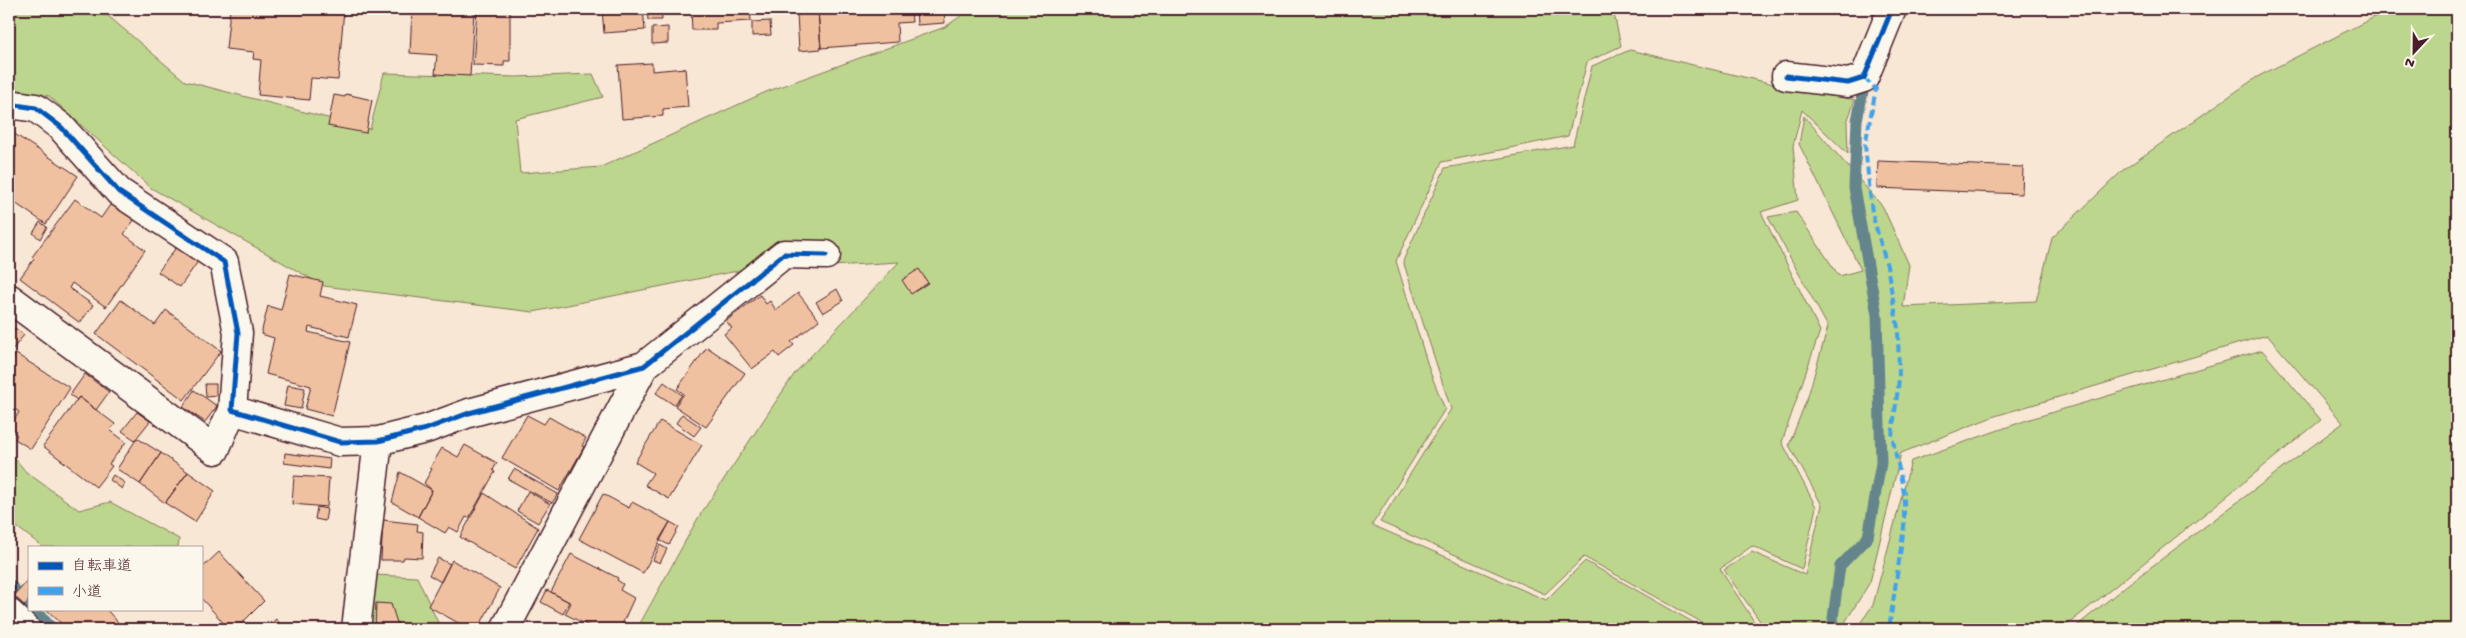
<svg xmlns="http://www.w3.org/2000/svg" width="2466" height="638" font-family="'Gochi Hand','Klee One',sans-serif">
	<rect width="100%" height="100%" fill="#f8e7d5"/>
	<filter id="ink" filterUnits="userSpaceOnUse"><feTurbulence type="fractalNoise" baseFrequency=".02" numOctaves="2"/><feDisplacementMap in="SourceGraphic" scale="10" xChannelSelector="R" yChannelSelector="G"/><feConvolveMatrix kernelMatrix="1 2 1 2 8 2 1 2 1" color-interpolation-filters="sRGB"/></filter>
	<g filter="url(#ink)">
		<path fill="#bdd68d" stroke="#847a5c" d="M9,9H100L185,81L370,129L384,73L516,77L593,74L603,97L515,119L520,173L601,167L766,92L945,27L971,9H1613L1621,46L1587,62L1568,136L1442,162L1396,261L1430,372L1445,409L1372,525L1546,600L1585,561L1705,629H637L698,518L795,373L899,262L732,272L533,312L324,286L151,188L49,96L9,88Z
			M2390,9H2457V629H2073L2127,585L2343,423L2267,335L1995,416L1901,453L1870,582L1841,629H1778L1762,624L1724,570L1752,552L1805,575L1822,505L1789,445L1808,396L1828,327L1768,217L1796,212L1839,276L1861,270L1799,144L1804,116L1883,207L1909,265L1903,307L2036,301L2052,238L2123,170L2257,77Z
			M1630,50L1769,83L1855,100L1847,122L1848,154L1802,110L1793,146L1798,200L1761,212L1820,331L1782,442L1816,507L1802,569L1752,546L1720,569L1759,629H1714L1584,557L1545,594L1380,522L1451,409L1403,261L1445,168L1573,145L1592,66Z
			M2262,350L2321,420L2062,629H1856L1873,605L1911,461L2030,419Z
			M9,451L26,472L79,510L110,502L179,539L178,547H43L9,521Z
			M374,575L417,577L441,629H375L365,616Z"/>
		<g fill="none" stroke-linecap="round" stroke-linejoin="round">
			<path stroke="#65858d" stroke-width="11" d="M9,584L29,604
				M34,609L53,629
				M1835,629L1833,618L1840,566L1868,537L1881,463L1877,315L1854,188L1857,120L1863,92"/>
		</g>
		<path fill="#f0c1a0" stroke="#4a1f2b" d="M230,9H344L338,80L311,78L309,100L258,95L261,60L253,59L254,52L226,49Z
			M412,9L474,11L470,76L435,74L437,55L410,53Z
			M477,9H510V61H504V66L473,65Z
			M602,9H643L645,30L604,33Z
			M647,9H661L662,20H648Z
			M691,9H750L751,21L716,23V30H692Z
			M797,9H911L912,22L897,23L898,42L821,48L818,11L797,13Z
			M916,9H970V10L944,12L945,23L917,25Z
			M818,11L821,49L799,51L797,13Z
			M770,21L771,35L752,36V22Z
			M668,27V43L652,44V28Z
			M652,63V71L685,68L688,107L663,109V116L622,119L618,65Z
			M346,94L372,100L366,133L328,126L334,95L345,97Z
			M10,131L78,176L46,224L9,199Z
			M1878,161L2023,167L2022,194L1877,188Z
			M75,199L101,218L112,202L135,219L124,234L145,250L106,307L72,283L69,288L93,305L80,323L20,278L34,259L32,257Z
			M40,222L47,227L40,239L33,233Z
			M178,245L199,260L180,287L158,272Z
			M919,269L928,283L911,294L902,280Z
			M290,274L323,282L320,296L357,305L349,337L309,327L308,332L350,342L332,416L305,409L311,386L266,374L274,338L261,334L268,306L281,310Z
			M837,289L843,301L823,313L816,302Z
			M798,293L819,320L791,342L794,345L779,357L775,352L752,369L724,334L732,328L726,321L760,295L766,304L770,301L776,310Z
			M121,300L155,325L166,310L221,351L184,400L96,334Z
			M15,328L24,335L9,354V335Z
			M707,347L745,373L706,427L675,406L684,394L677,389Z
			M16,354L70,388L31,449L15,439L17,435L9,429L19,412L9,405V365Z
			M85,374L109,392L96,410L79,397L77,400L70,395Z
			M664,382L682,395L674,405L656,393Z
			M205,384H216V396L206,397Z
			M288,385L305,388L301,409L284,406Z
			M194,390L217,406L205,422L183,407Z
			M79,397L115,424L110,430L126,442L109,464L112,466L96,487L43,446Z
			M137,412L150,421L135,440L122,431Z
			M682,414L701,427L694,436L676,423Z
			M527,415L544,424L549,417L586,438L582,446L584,447L559,491L502,458Z
			M660,421L702,445L669,499L645,485L653,473L635,462Z
			M137,438L161,453L140,484L117,469Z
			M465,445L497,463L493,470L495,472L469,518L466,517L458,532L449,527L445,533L418,517L432,490L424,483L432,469L430,468L442,448L458,457Z
			M161,453L188,472L165,503L140,484Z
			M285,453L330,459L329,469L284,463Z
			M514,469L558,494L552,503L508,479Z
			M188,472L215,491L195,522L165,503Z
			M400,472L432,490L418,517L392,502Z
			M113,475L125,483L122,489L110,480Z
			M294,476L329,478L327,507L292,504Z
			M528,491L550,504L538,523L517,511Z
			M484,493L538,528L515,569L460,537Z
			M603,494L629,508L632,502L670,522L643,573L579,539Z
			M317,507L327,509L325,521L315,519Z
			M383,520L418,524L417,531L423,532L422,558L404,557L403,560H381Z
			M670,522L679,527L669,545L659,540Z
			M660,545L667,549L660,563L653,560Z
			M219,552L264,601L236,629H229L201,598V569Z
			M571,554L618,578L617,580L623,584L620,590L634,598L620,629H600L594,626L593,628L565,614L571,603L551,592Z
			M438,558L450,564L441,582L429,575Z
			M452,560L500,588L478,629H469L428,606Z
			M29,579V600L24,605L14,596Z
			M547,590L569,602L563,614L541,602Z
			M376,603L391,604L399,629H375Z
			M46,609H106L123,628L67,629Z
			M276,619L285,629H265Z"/>
		<g fill="none" stroke-linecap="round" stroke-linejoin="round">
			<g stroke="#4a1f2b" stroke-width="31">
				<path id="minor" d="M1786,76L1848,83L1864,78L1892,9
					M9,104L36,108L61,127L119,192L224,262L238,333L232,410L340,442L378,441L426,429L469,413L644,366L784,254L826,255
					M9,298L215,450L232,410
					M9,613L26,629
					M356,629L378,441
					M505,629L644,366"/>
			</g>
			<use href="#minor" stroke="#fbf7ec" stroke-width="28"/>
			<path stroke="#40a2eb" stroke-width="4" stroke-dasharray="8 4" stroke-linecap="butt" d="M1864,78L1876,89L1865,145L1872,213L1887,266L1898,328L1899,379L1892,436L1904,493V527L1889,629"/>
			<g stroke="#fbf7ec" stroke-width="8">
				<path id="cycleway" d="M1786,76L1848,83L1864,78L1892,9
					M9,104L36,108L61,127L119,192L224,262L238,333L232,410L340,442L378,441L426,429L469,413L644,366L784,254L826,255"/>
			</g>
			<use href="#cycleway" stroke="#0057b8" stroke-width="5"/>
		</g>
	</g>
	<rect width="2466" height="638" fill="none" stroke="#fbf7ec" stroke-width="30"/>
	<rect x="15" y="15" width="2436" height="608" fill="none" stroke="#4a1f2b" stroke-width="2" filter="url(#ink)"/>
	<rect x="28" y="546" width="175" height="65" fill="#fbf7ec" stroke="#b4a19f"/>
	<rect x="38" y="562" width="25" height="8" fill="#0057b8" stroke="#b4a19f"/>
	<text x="72" y="570" font-size="15" fill="#4a1f2b">自転車道</text>
	<rect x="38" y="587" width="25" height="8" fill="#40a2eb" stroke="#b4a19f"/>
	<text x="72" y="596" font-size="15" fill="#4a1f2b">小道</text>
	<g transform="translate(2414 52) rotate(202)" stroke="#fbf7ec" stroke-width="4" paint-order="stroke">
	<path d="M0-4L9 19L0 12L-9 19Z" fill="#4a1f2b"/>
	<text y="-8" font-size="14" font-weight="bold" text-anchor="middle" fill="#4a1f2b">N</text>
	</g>
</svg>
